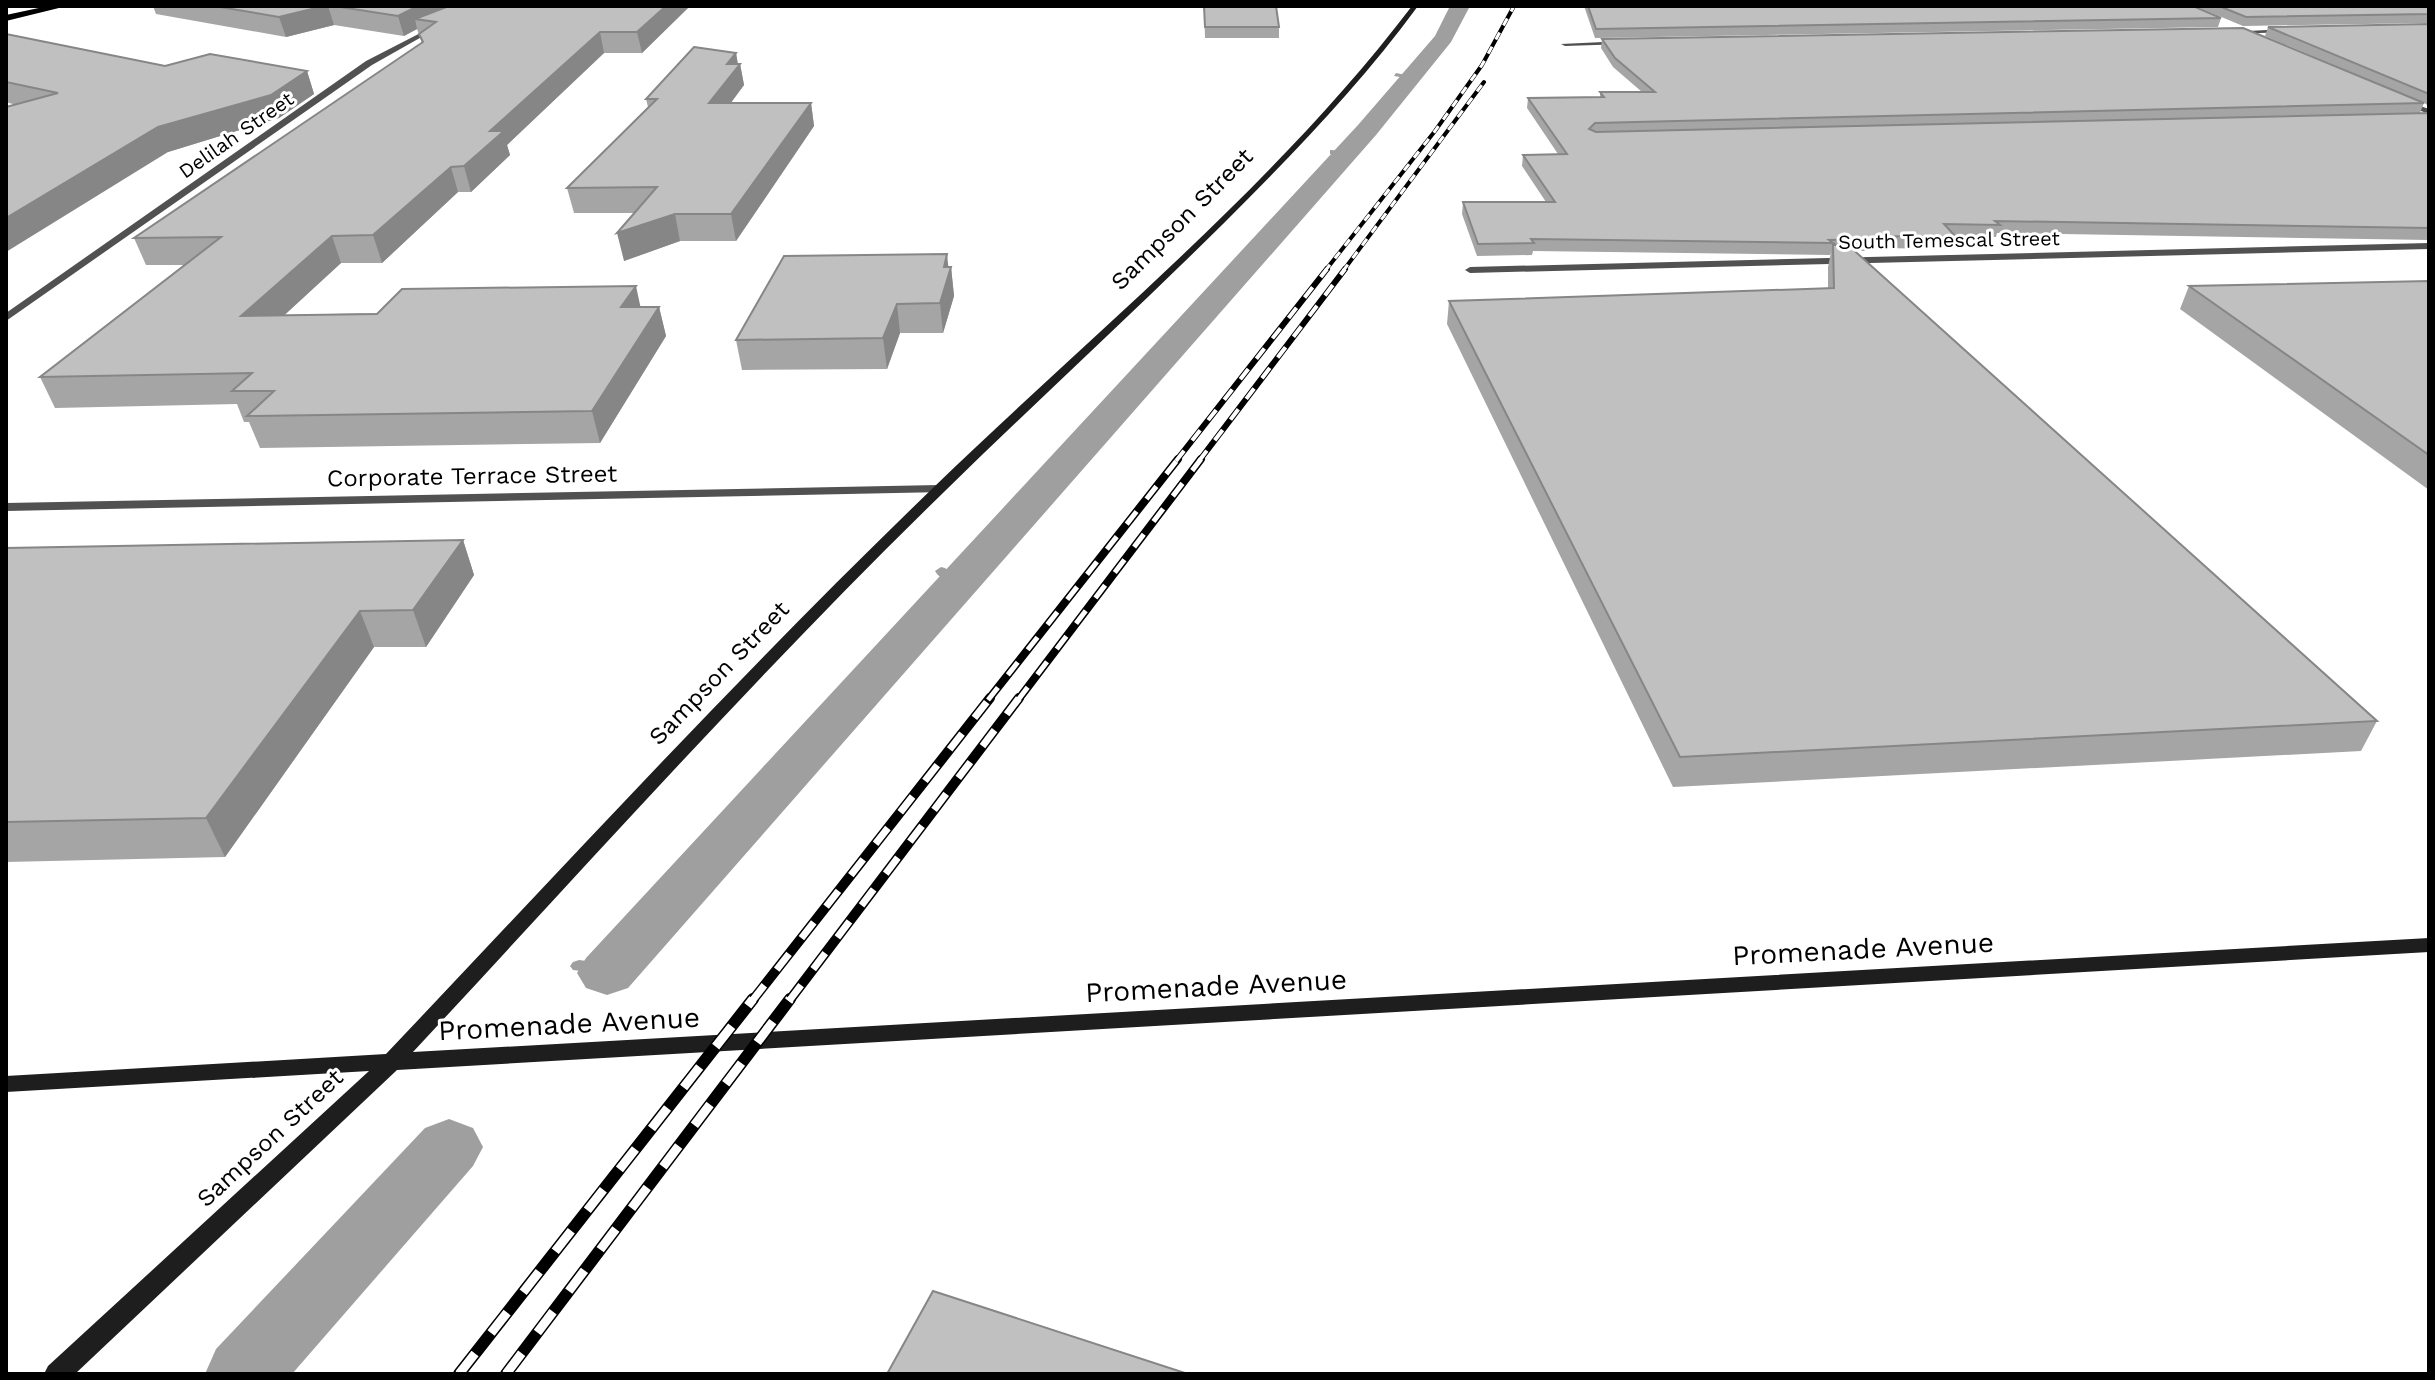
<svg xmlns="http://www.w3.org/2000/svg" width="2435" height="1380" viewBox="0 0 2435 1380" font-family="'Work Sans',sans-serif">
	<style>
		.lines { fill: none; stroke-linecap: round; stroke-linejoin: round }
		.stream { fill: #9f9f9f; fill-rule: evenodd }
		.canal { fill: #9f9f9f; fill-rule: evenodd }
		.street { fill: #515151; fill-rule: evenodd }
		.secondary { fill: #1e1e1e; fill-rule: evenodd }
		.highway { fill: #000; fill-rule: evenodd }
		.rail-far4-casing { stroke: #000; stroke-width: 4 }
		.rail-far3-casing { stroke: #000; stroke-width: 6 }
		.rail-far2-casing { stroke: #000; stroke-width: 8 }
		.rail-far1-casing { stroke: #000; stroke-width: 10 }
		.rail-casing { stroke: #000; stroke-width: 12 }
		.rail-far4 { stroke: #fff; stroke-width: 3; stroke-dasharray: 8; stroke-linecap: butt }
		.rail-far3 { stroke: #fff; stroke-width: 4; stroke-dasharray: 13; stroke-linecap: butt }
		.rail-far2 { stroke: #fff; stroke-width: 5; stroke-dasharray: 16; stroke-linecap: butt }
		.rail-far1 { stroke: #fff; stroke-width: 7; stroke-dasharray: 20; stroke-linecap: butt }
		.rail { stroke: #fff; stroke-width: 9; stroke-dasharray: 26; stroke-linecap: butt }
		.wall { fill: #a5a5a5 }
		.shaded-wall { fill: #868686 }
		.building { fill: #c0c0c0; stroke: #868686; stroke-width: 2 }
		.labels { text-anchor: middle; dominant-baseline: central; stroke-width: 6; stroke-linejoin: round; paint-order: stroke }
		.far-street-label { font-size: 20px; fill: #000; stroke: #fff }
		.street-label { font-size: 24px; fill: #000; stroke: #fff }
		.near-street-label { font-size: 28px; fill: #000; stroke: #fff }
	</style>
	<rect width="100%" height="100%" fill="#fff"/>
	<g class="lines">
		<!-- stream -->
		<g class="stream">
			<path d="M1396 73 1415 77 1412 79 1394 76Z"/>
			<path d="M1330 150 1347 151 1351 153C1346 157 1336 155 1330 154Z"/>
			<path d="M941 567 945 568 963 583 964 586 963 589H953L937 574 935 571Z"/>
			<path d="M579 960 617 965 620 969 617 973 611 975 573 970 570 966 573 962Z"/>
		</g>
		<!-- canal -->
		<g class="canal">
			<path d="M1450 6H1470L1451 42 1376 135 628 988 607 995 586 988 577 973 586 958 1358 125 1435 36Z"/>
			<path d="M449 1119 473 1128 483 1147 473 1166 292 1374H205L216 1349 425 1128Z"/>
		</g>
		<!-- street -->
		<g class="street">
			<path d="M436 25 441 26 372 65 6 321V313L366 61Z"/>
			<path d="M2287 29 2289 32 2231 34 2228 32Z"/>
			<path d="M1624 41 1626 44 1565 46 1561 44Z"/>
			<path d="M2400 99 2429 109V114L2400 103Z"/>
			<path d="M2429 243V249L1470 273 1465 270 1470 267Z"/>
			<path d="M939 485 944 486V492L6 511V503Z"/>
		</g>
		<!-- secondary -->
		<path class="secondary" d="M1412 6H1418C1360 85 1293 154 1224 223 1132 314 1037 401 945 491 760 671 588 864 413 1052L2429 938V952L397 1070 75 1374H44L48 1366 369 1071 6 1092V1076L386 1054C567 863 745 669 934 487 1096 330 1275 186 1412 6Z"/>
		<!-- highway -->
		<path class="highway" d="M48 6H67L6 21V15Z"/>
		<!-- rail-far4 casing -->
		<g class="rail-far4-casing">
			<g id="rail-far4">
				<path d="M1325 271 1435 131 1482 65 1514 6"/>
				<path d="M1343 271 1484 82"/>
			</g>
		</g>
		<!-- rail-far3 casing -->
		<g class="rail-far3-casing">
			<g id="rail-far3">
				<path d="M1176 461 1327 269"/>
				<path d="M1199 461 1345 269"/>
			</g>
		</g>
		<!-- rail-far2 casing -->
		<g class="rail-far2-casing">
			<g id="rail-far2">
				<path d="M988 700 1178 459"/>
				<path d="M1018 700 1201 459"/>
			</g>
		</g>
		<!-- rail-far1 casing -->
		<g class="rail-far1-casing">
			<g id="rail-far1">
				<path d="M752 1001 990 698"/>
				<path d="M789 1001 1019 698"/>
			</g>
		</g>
		<!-- rail casing -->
		<g class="rail-casing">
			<g id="rail">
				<path d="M459 1374 753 999"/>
				<path d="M506 1374 790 999"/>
			</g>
		</g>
		<!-- rail-far4 -->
		<use href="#rail-far4" class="rail-far4"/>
		<!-- rail-far3 -->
		<use href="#rail-far3" class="rail-far3"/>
		<!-- rail-far2 -->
		<use href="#rail-far2" class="rail-far2"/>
		<!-- rail-far1 -->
		<use href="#rail-far1" class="rail-far1"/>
		<!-- rail -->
		<use href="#rail" class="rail"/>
	</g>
	<!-- wall -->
	<g class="wall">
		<path d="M153 6H690L642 53H604L507 145 510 155 471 192H458L382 263H341L284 315 659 307 666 336 600 443 260 448 249 422H244L237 404 55 408 40 377 186 265H146L134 238 422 43 417 29 404 36 334 25 286 37 156 14Z"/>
		<path d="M1204 6 1279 27V38H1205Z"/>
		<path d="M1584 6H2193L2221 18 2218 27 1595 38Z"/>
		<path d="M2195 6H2429V23L2243 26Z"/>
		<path d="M2429 24V106L2424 103 2420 113H2429V240L1997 233 1996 237 1955 236 1956 237 1953 249 1875 248 1874 251H1855L2377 721 2361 751 1673 787 1447 324 1449 301 1828 289V267L1831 252 1830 255 1533 251 1532 255 1477 256 1462 214 1463 202H1546L1522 166 1523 155 1558 154 1527 108 1528 98 1600 97V92H1642L1613 67 1601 48 1602 39 2384 86 2265 36 2268 27Z"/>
		<path d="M6 34 165 66 307 71 314 94 279 118 168 152 6 102Z"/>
		<path d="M736 53 738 64H740L744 85 731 103H811L814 126 736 241H680L624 261 635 213H574L567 188 648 107 646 99Z"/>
		<path d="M949 267H951L954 296 943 333H900L887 369 742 370 736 340Z"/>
		<path d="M2429 281V490L2180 309 2189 286Z"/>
		<path d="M463 540 474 575 426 647H374L225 857 6 862V548Z"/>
	</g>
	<!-- shaded-wall -->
	<g class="shaded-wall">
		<path d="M324 6H328L334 25 286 37 279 17Z"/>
		<path d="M418 6H484L415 19 417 29 404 36 398 16Z"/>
		<path d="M666 6H690L642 53 637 32Z"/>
		<path d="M600 32 604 53 507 145 510 155 471 192 464 166 490 131Z"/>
		<path d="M736 53 738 66 740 64 744 85 713 126 709 103 727 64Z"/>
		<path d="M307 71 314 94 279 118 168 152 6 252V218L158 127Z"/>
		<path d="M811 103 814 126 736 241 731 214Z"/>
		<path d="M451 167 458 192 382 263 373 235Z"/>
		<path d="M675 214 680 241 624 261 617 233Z"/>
		<path d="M332 236 341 263 252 345 241 316Z"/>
		<path d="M947 254 949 273 951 267 954 296 943 333 940 303 944 267Z"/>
		<path d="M636 286 642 314 621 307Z"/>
		<path d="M897 304 900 333 887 369 883 338Z"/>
		<path d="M659 307 666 336 600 443 592 411Z"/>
		<path d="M463 540 474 575 426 647 413 610Z"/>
		<path d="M360 611 374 647 225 857 206 818Z"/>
	</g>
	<!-- building -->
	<g class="building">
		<path d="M214 6H324L279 17Z"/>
		<path d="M334 6H418L398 16Z"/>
		<path d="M449 6H666L637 32H600L490 131H504L464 166 451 167 373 235 332 236 241 316 377 314 402 289 636 286 621 307H659L592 411 247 416 274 391H232L252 373 40 377 221 237 134 238 423 42 419 34 436 22 415 19Z"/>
		<path d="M1204 6H1276L1279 27H1205Z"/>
		<path d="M1588 6H2193L2221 18 1596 29Z"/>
		<path d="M2219 6H2429V14L2246 17Z"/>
		<path d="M2429 24V94L2268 27Z"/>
		<path d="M2243 28 2424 103 1595 123 1589 129 1596 132 2429 113V228L1995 221 2000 225 1944 224 1956 237 1873 236 1877 239 1829 240 1833 243 1531 239 1534 243 1478 244 1463 202H1555L1523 155 1567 154 1528 98 1604 97 1600 92H1655L1615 58 1602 39Z"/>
		<path d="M6 34 165 66 210 54 307 71 271 95 158 127 6 218V107L58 93 6 82Z"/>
		<path d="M694 47 736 53 727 64H740L709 103H811L731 214H675L617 233 657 187 567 188 657 99H646Z"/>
		<path d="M1833 245H1848L2377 721 1680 757 1449 301 1834 288Z"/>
		<path d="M947 254 944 267H951L940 303 897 304 883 338 736 340 784 256Z"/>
		<path d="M2429 281V455L2189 286Z"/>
		<path d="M463 540 413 610 360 611 206 818 6 822V548Z"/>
		<path d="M933 1291 1188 1374H887Z"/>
	</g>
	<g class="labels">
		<!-- far-street labels -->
		<g class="far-street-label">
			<text transform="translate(236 135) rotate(-35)">Delilah Street</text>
			<text transform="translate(1949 240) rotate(-1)">South Temescal Street</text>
		</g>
		<!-- street labels -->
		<g class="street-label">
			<text transform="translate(1182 219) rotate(-45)">Sampson Street</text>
			<text transform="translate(472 476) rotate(-1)">Corporate Terrace Street</text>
			<text transform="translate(719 673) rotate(-46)">Sampson Street</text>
			<text transform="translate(270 1138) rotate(-43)">Sampson Street</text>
		</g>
		<!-- near-street labels -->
		<g class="near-street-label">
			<text transform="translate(1863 949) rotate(-3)">Promenade Avenue</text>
			<text transform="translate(1216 986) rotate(-3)">Promenade Avenue</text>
			<text transform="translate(569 1024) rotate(-3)">Promenade Avenue</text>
		</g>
	</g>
	<!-- border -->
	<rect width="2435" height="1380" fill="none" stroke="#000000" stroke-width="16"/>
</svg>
